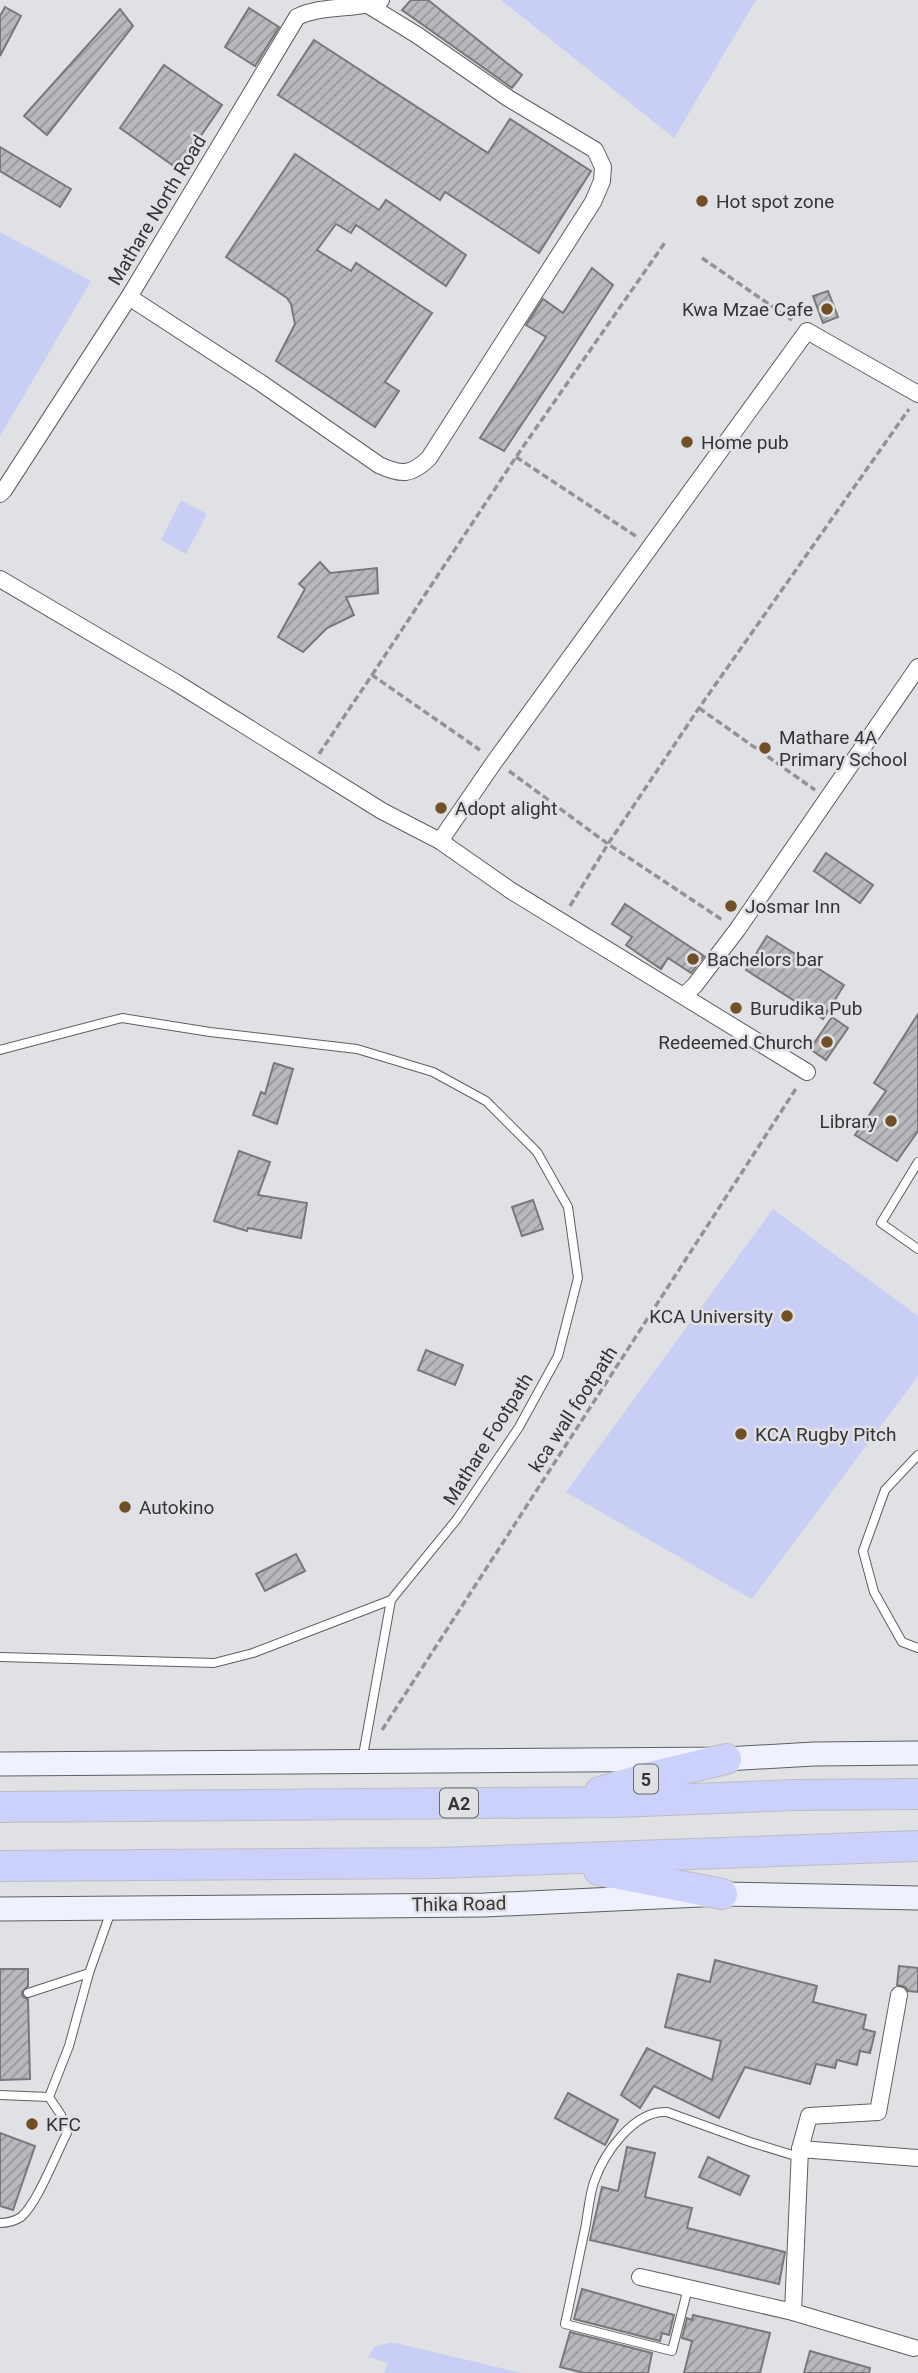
<svg xmlns="http://www.w3.org/2000/svg" width="918" height="2373" viewBox="0 0 918 2373" font-family="Roboto,sans-serif">
	<style>
		.park { fill: #c9cef4 }
		.building { fill: url(#building-hatch); stroke: #79797c; stroke-width: 2 }
		.lines { fill: none; stroke-linecap: round; stroke-linejoin: round }
		.lane-casing { stroke: #5f5f62; stroke-width: 10 }
		.street-casing { stroke: #5f5f62; stroke-width: 18 }
		.secondary-casing { stroke: #5f5f62; stroke-width: 25 }
		.highway-casing { stroke: #bebebf; stroke-width: 32 }
		.path { stroke: #939395; stroke-width: 3.5; stroke-dasharray: 7 3.5; stroke-linecap: butt }
		.lane { stroke: #fff; stroke-width: 8 }
		.street { stroke: #fff; stroke-width: 16 }
		.secondary { stroke: #eff1fe; stroke-width: 23 }
		.highway { stroke: #cbd1fb; stroke-width: 30 }
		.poi-dot { fill: #715027; stroke: #e0e1e4; stroke-width: 2.5 }
		.labels { text-anchor: middle; dominant-baseline: central; stroke-width: 5; stroke-linejoin: round; paint-order: stroke }
		.shield { fill: #e0e1e4; stroke: #68696a; stroke-width: 2 }
		.shield-label { font-size: 18px; font-weight: bold; fill: #353536 }
		.poi-label { font-size: 19px; fill: #353536; stroke: #e0e1e4; text-anchor: start }
		.street-label { font-size: 19px; fill: #353536; stroke: #e0e1e4 }
	</style>
	<defs>
		<pattern id="building-hatch" width="6" height="6" patternUnits="userSpaceOnUse" patternTransform="scale(1.75)"><rect width="6" height="6" fill="#b8b9bc"/><path d="M-1 1l2-2M0 6l6-6M5 7l2-2" fill="none" stroke="#96979a"/></pattern>
	</defs>
	<rect width="100%" height="100%" fill="#e0e1e4"/>
	<!-- park -->
	<g class="park">
		<path d="M501 0H756L674 138Z"/>
		<path d="M0 232 91 281 0 436Z"/>
		<path d="M181 500 207 514 186 554 161 540Z"/>
		<path d="M773 1209 918 1316V1376L752 1599 566 1492Z"/>
		<path d="M389 2343H396L522 2373H384L388 2363 368 2357 374 2347Z"/>
	</g>
	<!-- building -->
	<g class="building">
		<path d="M411 0H428L522 75 512 88 402 10Z"/>
		<path d="M5 7 21 16 0 56V16Z"/>
		<path d="M249 8 279 27 255 66 225 47Z"/>
		<path d="M120 9 133 26 47 135 24 116Z"/>
		<path d="M314 40 488 153 510 119 591 171 539 253 445 192 440 200 278 95Z"/>
		<path d="M164 65 222 105 178 169 120 128Z"/>
		<path d="M0 147 71 189 60 207 0 171Z"/>
		<path d="M295 154 379 210 386 200 466 255 446 286 356 225 351 233 336 224 317 250 351 271 356 263 432 313 385 382 399 391 375 427 276 361 295 324 291 304 287 298 226 257Z"/>
		<path d="M592 268 613 285 560 367 504 451 480 438 546 337 526 325 543 299 563 313Z"/>
		<path d="M828 291 838 317 823 323 813 296Z"/>
		<path d="M320 562 330 573 377 568 378 593 346 597 354 615 327 628 303 652 278 637 305 589 299 584Z"/>
		<path d="M826 853 873 885 860 903 814 871Z"/>
		<path d="M625 904 704 956 691 973 668 958 661 969 626 945 632 937 612 924Z"/>
		<path d="M767 936 844 985 823 1019 746 970Z"/>
		<path d="M918 1014V1131L897 1161 855 1135 886 1091 874 1083Z"/>
		<path d="M832 1017 848 1028 826 1060 810 1049Z"/>
		<path d="M274 1063 293 1069 277 1124 253 1115 261 1092 265 1094Z"/>
		<path d="M239 1151 270 1162 258 1195 307 1203 301 1238 248 1228 247 1231 214 1221Z"/>
		<path d="M533 1200 543 1229 522 1236 512 1207Z"/>
		<path d="M426 1350 463 1365 455 1385 418 1370Z"/>
		<path d="M296 1554 305 1571 265 1591 256 1574Z"/>
		<path d="M715 1960 817 1986 813 2002 866 2015 863 2029 875 2032 870 2053 860 2051 857 2065 837 2060 835 2068 816 2064 810 2084 745 2067 719 2118 654 2086 640 2108 621 2095 647 2048 712 2080 721 2041 665 2027 678 1974 710 1982Z"/>
		<path d="M899 1966 918 1968V1992L908 1991 905 1987 897 1985Z"/>
		<path d="M0 1969H28V1986L22 1992 23 1997 28 1999 30 2079 0 2080Z"/>
		<path d="M568 2093 618 2120 605 2145 555 2118Z"/>
		<path d="M0 2133 35 2146 13 2210 0 2206Z"/>
		<path d="M627 2147 655 2153 645 2197 692 2208 687 2228 785 2252 779 2284 590 2240 602 2187 618 2191Z"/>
		<path d="M708 2157 749 2176 740 2195 699 2177Z"/>
		<path d="M582 2289 674 2315 669 2335 662 2333 660 2341 574 2319Z"/>
		<path d="M693 2315 770 2333 760 2373H684L692 2341 682 2338 687 2318 692 2320Z"/>
		<path d="M570 2332 652 2353 648 2373H584L560 2367Z"/>
		<path d="M810 2351 870 2368 869 2373H804Z"/>
	</g>
	<g class="lines">
		<!-- lane casing -->
		<g class="lane-casing">
			<g id="lane">
				<path d="M0 1050 122 1018 210 1032 357 1049 433 1072 486 1101 537 1152 568 1207 578 1278 558 1356 519 1427 457 1519 391 1600 362 1761"/>
				<path d="M918 1162 881 1223 918 1249"/>
				<path d="M918 1455 885 1490 863 1551 874 1592 902 1642 918 1648"/>
				<path d="M0 1657 214 1663 253 1653 391 1600"/>
				<path d="M28 1993 89 1973 111 1911"/>
				<path d="M0 2095 49 2097"/>
				<path d="M0 2223C8 2223 15 2221 21 2217 37 2204 56 2154 67 2133L61 2115 49 2097 69 2046 89 1973"/>
				<path d="M688 2288 672 2351 565 2324C572 2293 578 2261 585 2229 588 2214 589 2197 594 2182 604 2153 634 2110 667 2112L750 2142 799 2157"/>
			</g>
		</g>
		<!-- street casing -->
		<g class="street-casing">
			<g id="street">
				<path d="M129 297 261 383 379 465C401 475 411 476 429 458L593 202 602 181 603 167 595 150 508 98 417 35 368 5"/>
				<path d="M0 494 4 490 129 297 297 17C324 4 354 11 381 0"/>
				<path d="M0 579 175 682 382 811 440 841 510 890 807 1072"/>
				<path d="M440 841 495 761 807 331 918 394"/>
				<path d="M684 996 695 985 737 930 918 667"/>
				<path d="M800 2149 809 2116 878 2112 899 1995"/>
				<path d="M640 2277 793 2312 800 2149 918 2158"/>
				<path d="M793 2312 914 2348"/>
			</g>
		</g>
		<!-- secondary casing -->
		<g class="secondary-casing">
			<g id="secondary">
				<path d="M0 1764 726 1759 814 1754 918 1753"/>
				<path d="M0 1909 485 1905 722 1894 918 1898"/>
			</g>
		</g>
		<!-- highway casing -->
		<g class="highway-casing">
			<g id="highway">
				<path d="M600 1792 646 1778 726 1759"/>
				<path d="M0 1807 617 1802 795 1795 918 1794"/>
				<path d="M0 1866 438 1863 918 1846"/>
				<path d="M599 1870 722 1894"/>
			</g>
		</g>
		<!-- path -->
		<g class="path">
			<path d="M702 258 792 320"/>
			<path d="M516 457 637 537"/>
			<path d="M372 675 516 457 666 241"/>
			<path d="M699 708 815 790"/>
			<path d="M319 754 372 675 480 750"/>
			<path d="M509 771 608 844 724 921"/>
			<path d="M570 906 608 844 699 708 909 409"/>
			<path d="M382 1730 797 1087"/>
		</g>
		<!-- lane -->
		<use href="#lane" class="lane"/>
		<!-- street -->
		<use href="#street" class="street"/>
		<!-- secondary -->
		<use href="#secondary" class="secondary"/>
		<!-- highway -->
		<use href="#highway" class="highway"/>
	</g>
	<!-- markers -->
	<g class="poi-dot">
		<circle cx="702" cy="201" r="7"/>
		<circle cx="827" cy="309" r="7"/>
		<circle cx="687" cy="442" r="7"/>
		<circle cx="765" cy="748" r="7"/>
		<circle cx="441" cy="808" r="7"/>
		<circle cx="731" cy="906" r="7"/>
		<circle cx="693" cy="959" r="7"/>
		<circle cx="736" cy="1008" r="7"/>
		<circle cx="827" cy="1042" r="7"/>
		<circle cx="891" cy="1121" r="7"/>
		<circle cx="787" cy="1316" r="7"/>
		<circle cx="741" cy="1434" r="7"/>
		<circle cx="125" cy="1507" r="7"/>
		<circle cx="32" cy="2124" r="7"/>
	</g>
	<g class="labels">
		<!-- shield labels -->
		<g class="shield">
			<rect x="634" y="1764.5" width="24" height="29" rx="5"/>
			<rect x="440" y="1788.5" width="38" height="29" rx="5"/>
		</g>
		<g class="shield-label">
			<text x="646" y="1779">5</text>
			<text x="459" y="1803">A2</text>
		</g>
		<!-- poi labels -->
		<g class="poi-label">
			<text x="716" y="201">Hot spot zone</text>
			<text x="813" y="309" text-anchor="end">Kwa Mzae Cafe</text>
			<text x="701" y="442">Home pub</text>
			<text x="779" y="737">Mathare 4A<tspan x="779" dy="22">Primary School</tspan></text>
			<text x="455" y="808">Adopt alight</text>
			<text x="745" y="906">Josmar Inn</text>
			<text x="707" y="959">Bachelors bar</text>
			<text x="750" y="1008">Burudika Pub</text>
			<text x="813" y="1042" text-anchor="end">Redeemed Church</text>
			<text x="877" y="1121" text-anchor="end">Library</text>
			<text x="773" y="1316" text-anchor="end">KCA University</text>
			<text x="755" y="1434">KCA Rugby Pitch</text>
			<text x="139" y="1507">Autokino</text>
			<text x="46" y="2124">KFC</text>
		</g>
		<!-- street labels -->
		<g class="street-label">
			<text transform="translate(157 210) rotate(-59)">Mathare North Road</text>
			<text transform="translate(573 1409) rotate(-57)">kca wall footpath</text>
			<text transform="translate(488 1439) rotate(-58)">Mathare Footpath</text>
			<text transform="translate(459 1904) rotate(-1)">Thika Road</text>
		</g>
	</g>
</svg>
